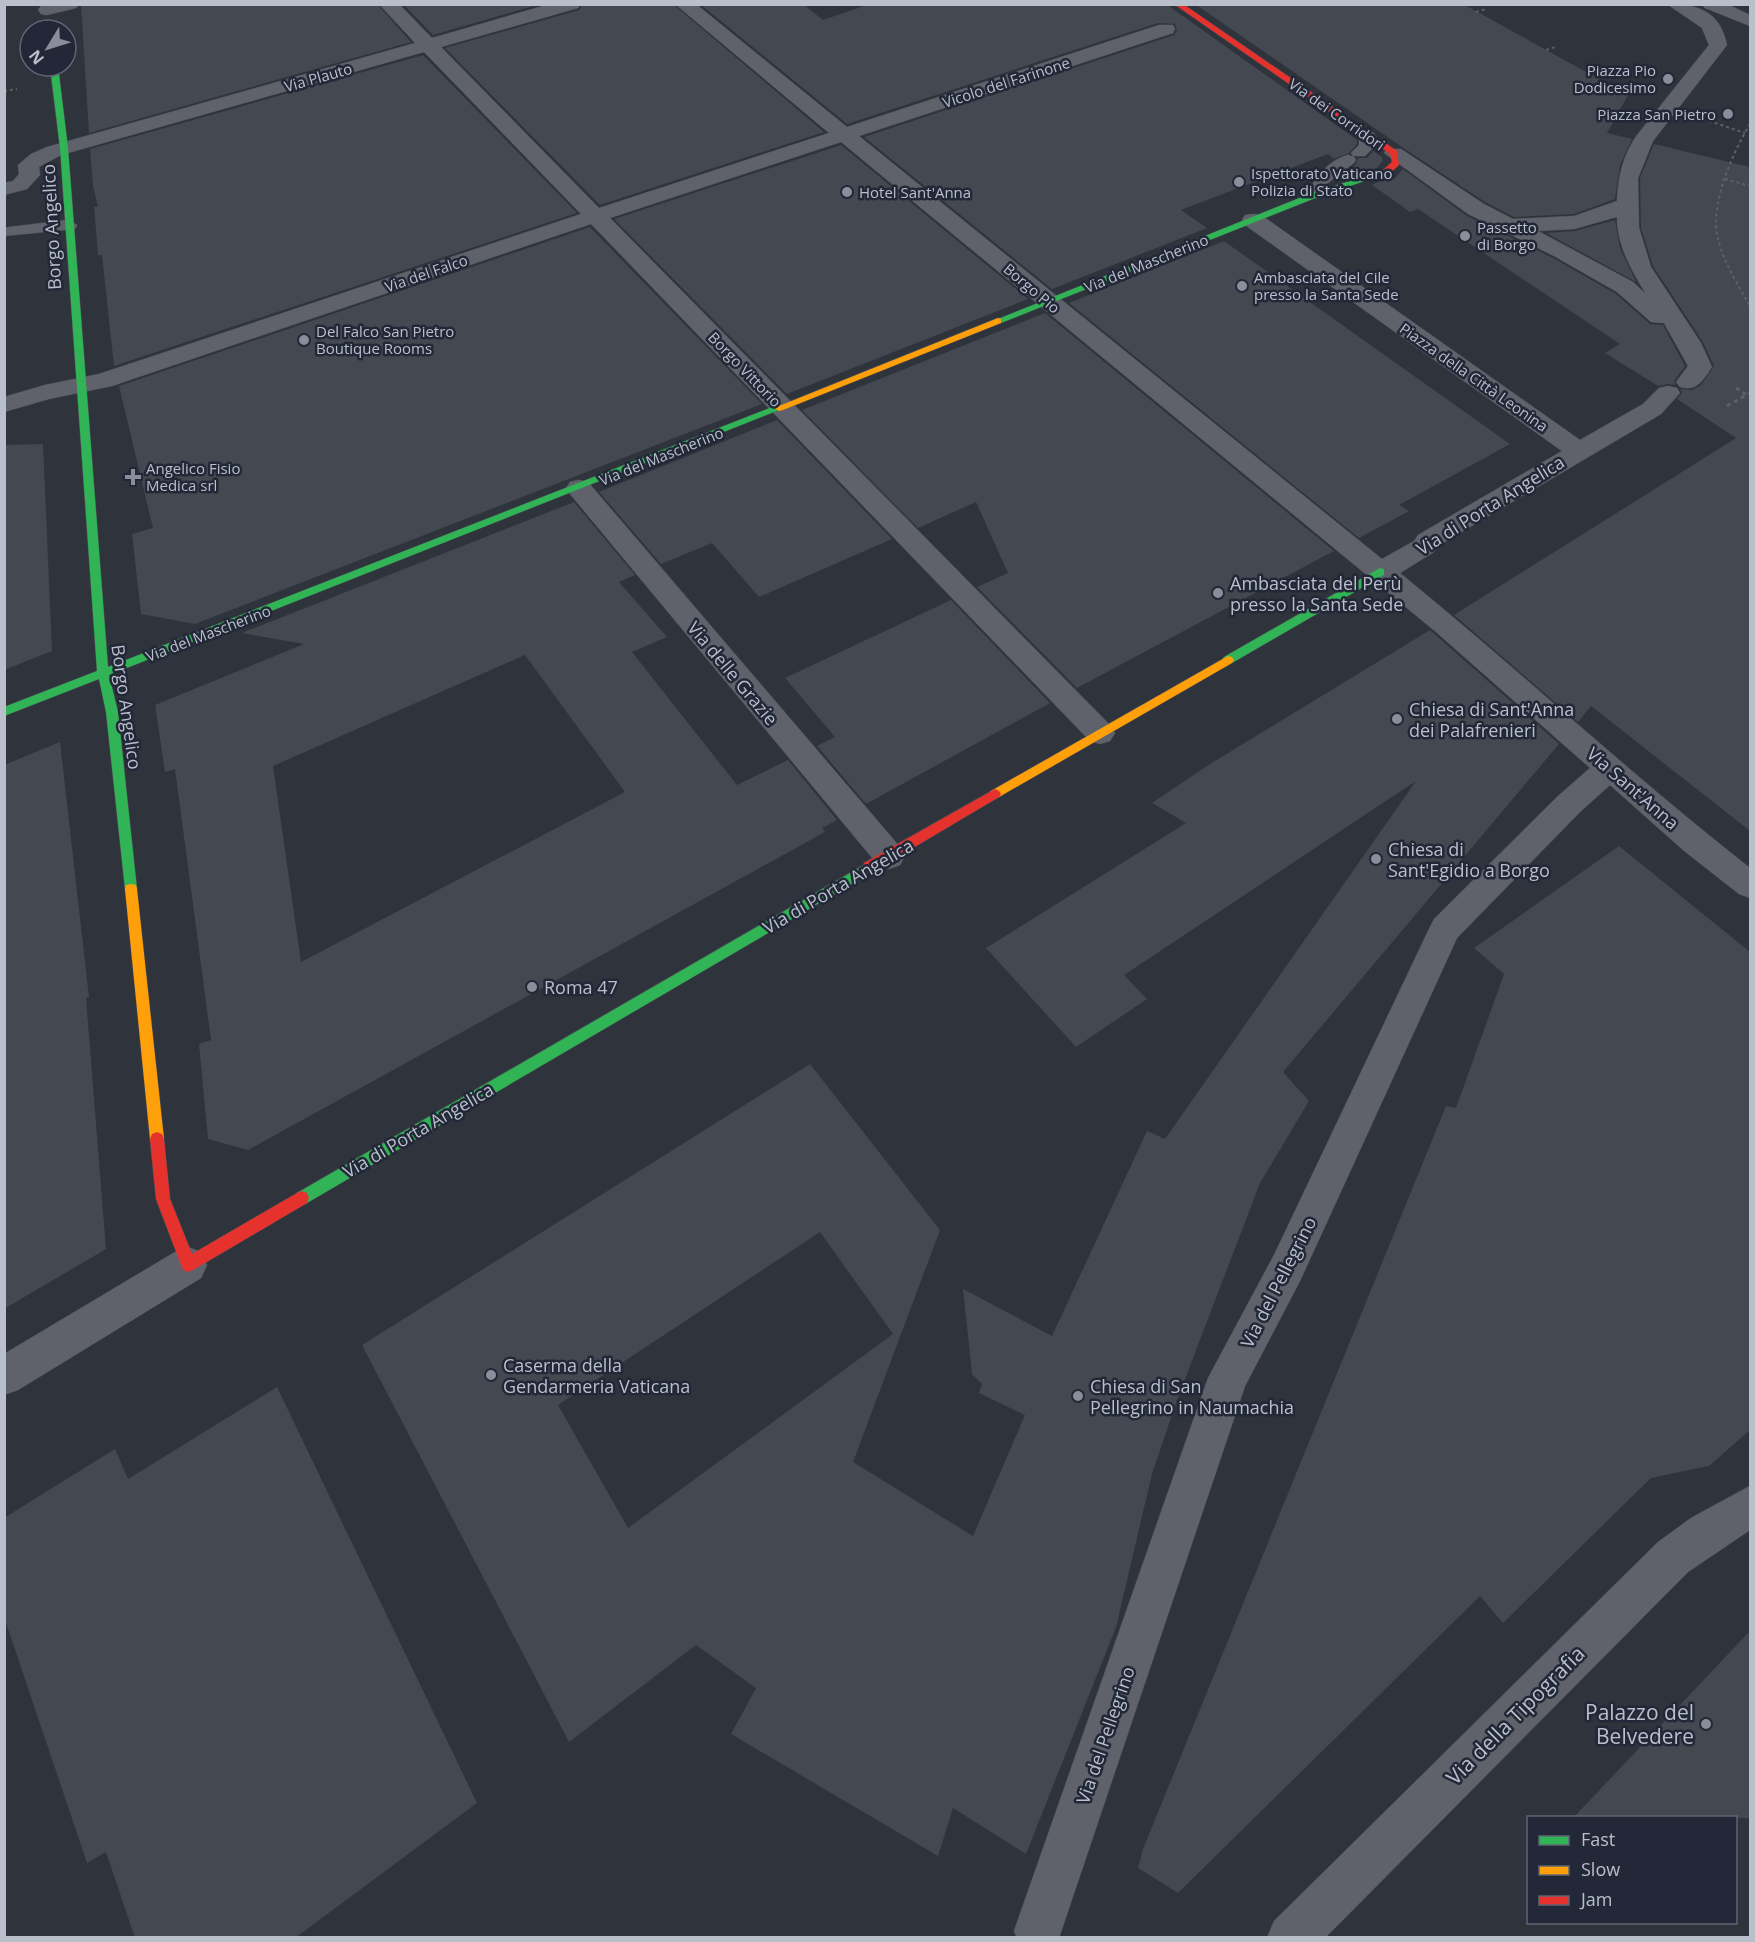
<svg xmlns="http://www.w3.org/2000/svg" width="1755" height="1942" viewBox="0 0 1755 1942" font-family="'Open Sans',sans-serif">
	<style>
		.building { fill: #444850; fill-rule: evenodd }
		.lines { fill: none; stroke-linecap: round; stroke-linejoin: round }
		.lane-casing { stroke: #4b4e55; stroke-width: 1 }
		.street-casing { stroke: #4b4e55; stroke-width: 1 }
		.fast-casing { stroke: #4b4e55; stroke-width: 1 }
		.slow-casing { stroke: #4b4e55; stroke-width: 1 }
		.jam-casing { stroke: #4b4e55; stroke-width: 1 }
		.path-far1 { stroke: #5d6167; stroke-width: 2; stroke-dasharray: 3 3; stroke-linecap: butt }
		.path { stroke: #5d6167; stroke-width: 3; stroke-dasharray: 4 4; stroke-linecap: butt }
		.lane { fill: #5f626a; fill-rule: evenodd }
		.street { fill: #5f626a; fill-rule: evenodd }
		.fast { fill: #30b455; fill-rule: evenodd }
		.slow { fill: #ff9f0a; fill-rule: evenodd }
		.jam { fill: #e5322d; fill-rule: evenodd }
		.poi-dot { fill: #898e9a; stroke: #222837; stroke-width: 2 }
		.labels { text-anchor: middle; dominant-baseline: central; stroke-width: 5; stroke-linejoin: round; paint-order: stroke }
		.far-poi-label { font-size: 15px; fill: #babfcc; stroke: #222837; text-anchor: start }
		.far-street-label { font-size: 15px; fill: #babfcc; stroke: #222837 }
		.street-label { font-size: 18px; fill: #babfcc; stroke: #222837 }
		.poi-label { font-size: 18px; fill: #babfcc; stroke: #222837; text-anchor: start }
		.near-poi-label { font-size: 21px; fill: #babfcc; stroke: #222837; text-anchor: end }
		.near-street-label { font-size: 21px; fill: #babfcc; stroke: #222837 }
	</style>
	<rect width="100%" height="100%" fill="#2f333c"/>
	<!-- building -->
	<g class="building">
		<path d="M81 4H377L411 42 89 133Z"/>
		<path d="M403 4H540L433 35Z"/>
		<path d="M583 4H673L824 132 600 205 445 48 579 10Z"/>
		<path d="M700 4H803L823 20 870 4H1166L1357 140V144L1349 153 1334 159 1328 154 1181 210 1207 228 1052 289 864 137 1174 35 1177 30 1175 24 1158 23 847 124Z"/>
		<path d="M1195 4H1463L1628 95 1607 133 1632 139 1620 165 1615 199 1574 214 1514 217 1485 202 1402 147Z"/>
		<path d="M423 55 577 213 114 366 102 255H98L94 207H98L93 186 90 149Z"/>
		<path d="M1654 144 1750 167V831L1591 706 1578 722 1454 615 1736 438 1677 399 1682 393 1680 389 1692 390 1701 385 1714 366 1703 342 1653 266 1641 228 1640 178Z"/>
		<path d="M841 145 1028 299 787 394 614 219Z"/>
		<path d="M1373 151 1382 157 1383 161 1375 170 1356 174 1350 169 1356 164 1358 158H1367Z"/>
		<path d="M1403 169 1467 216 1553 258 1616 294 1650 324 1663 325 1685 366 1674 381 1676 385 1668 384 1658 386 1605 353 1620 344 1418 209 1410 212 1372 185 1382 180 1394 179Z"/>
		<path d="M1615 220 1620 248 1636 282 1546 233 1575 231Z"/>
		<path d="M590 227 762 404 195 624 141 614 132 534 153 528 119 386Z"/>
		<path d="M1224 241 1510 444 1399 505 1409 511 1359 538 1069 303Z"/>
		<path d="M1045 313 1334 551 1077 688 977 587 1008 573 976 502 918 528 802 410Z"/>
		<path d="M777 420 892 539 759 597 712 543 661 564 599 492Z"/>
		<path d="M43 444 52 651 4 670V445Z"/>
		<path d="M574 502 635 575 619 582 667 637 632 652 737 785 788 760 837 820 822 828 825 832 248 1150 208 1139 199 1044 211 1040 175 769 165 772 155 705 304 644 242 633ZM525 655 625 792 301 962 273 766Z"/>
		<path d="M951 600 1050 703 866 804 817 746 835 737 785 678Z"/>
		<path d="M1430 630 1559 744 1283 1072 1309 1101 1260 1183 1177 1400 1152 1474 1116 1627 1026 1854 953 1808 938 1856 731 1734 756 1688 696 1645 569 1742 362 1345 810 1064 940 1230 853 1462 973 1536 1025 1415 979 1393 982 1384 972 1374 963 1289 1052 1336 1147 1131 1165 1139 1416 781 1124 975 1147 999 1076 1047 986 948 1186 823 1152 803 1210 764ZM820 1232 893 1334 628 1528 558 1405Z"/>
		<path d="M60 742 89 997 86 998 106 1249 4 1309V765Z"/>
		<path d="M1619 846 1750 952V1430L1709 1466 1651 1478 1503 1623 1480 1596 1178 1893 1138 1868 1143 1849 1446 1106 1456 1108 1504 974 1474 948Z"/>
		<path d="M277 1387 477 1803 295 1938H135L106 1852 87 1863 4 1617V1518L115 1449 128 1479Z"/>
		<path d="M1750 1631V1818H1573Z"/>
	</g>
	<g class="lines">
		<!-- lane casing -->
		<g class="lane-casing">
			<g id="lane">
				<path d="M1367 129 1375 134V146L1365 156H1353L1351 153 1359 145V134Z"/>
				<path d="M1348 155 1354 157 1356 160 1354 163 1328 183 1321 198H1309L1307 195C1314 178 1329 160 1348 155Z"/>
				<path d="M69 220 77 225 75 229 4 236V228L9 227Z"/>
			</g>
		</g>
		<!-- street casing -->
		<g class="street-casing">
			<g id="street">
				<path d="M47 4H79L76 8 47 15 41 14 38 10 41 6Z"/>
				<path d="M379 4H399L432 38 550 4H581L578 8 441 47 599 208 829 133 675 4H696L847 127 1159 25H1173L1175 29 1173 33 859 136 1382 559 1414 541 1418 535 1562 451 1245 225 1242 220 1245 215 1253 214 1261 215 1580 440 1643 404 1659 388 1668 386 1677 388 1680 393 1661 414 1438 546 1434 552 1400 573C1518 669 1630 774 1750 868V898L1739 894 1683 850 1610 785 1580 812 1457 938 1300 1281 1245 1386 1059 1938H1017L1014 1931 1208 1378 1274 1255 1429 929 1434 919 1558 796 1590 768 1436 632 841 142 610 218 1110 725 1115 733 1110 741 1100 744 1090 741 591 224 112 386 49 399 4 412V397L45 385 99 374 581 214 424 52 61 155 39 167 40 175 27 189 4 195V183L13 181 19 174 18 165 31 154 47 147 415 43Z"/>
				<path d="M1667 4C1698 4 1720 11 1727 45L1653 141 1638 178 1639 228 1651 267 1701 343 1712 367C1703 380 1697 392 1680 387L1676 382 1688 366 1664 323 1651 322 1617 292 1554 256 1468 214 1384 153 1387 149H1401L1484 204 1513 219 1574 216 1617 201C1618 176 1623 155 1637 135L1709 45 1702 28ZM1617 217C1617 245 1631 270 1646 294L1633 282 1538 231 1574 229Z"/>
				<path d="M1702 4H1727L1750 15V26L1705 8Z"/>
				<path d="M579 480 588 482 900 847 905 856 900 865 889 869 878 865 570 494 566 488 570 482Z"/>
				<path d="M188 1247 201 1252 207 1265 201 1278 18 1390 4 1395V1354L175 1252Z"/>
				<path d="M1750 1486V1530L1688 1572 1325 1938H1267L1274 1921 1658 1542 1691 1518Z"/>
			</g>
		</g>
		<!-- fast casing -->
		<g class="fast-casing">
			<g id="fast">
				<path d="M50 66H58L68 148 108 667 775 406 779 405 784 408 109 675 118 712 137 889 136 893H126L125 889 106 712 99 679 4 716V707L97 671 60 148Z"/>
				<path d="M1369 175 1376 177 1318 197 1001 323 993 321 1312 193Z"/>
				<path d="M1380 568 1384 569V575L1232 663H1224L1222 660 1224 657Z"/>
				<path d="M869 862 875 867 874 871 307 1203 302 1205 297 1203 295 1198 297 1193Z"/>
			</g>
		</g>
		<!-- slow casing -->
		<g class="slow-casing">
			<g id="slow">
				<path d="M998 318 1001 319V323L783 410 779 411 774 408Z"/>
				<path d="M1228 656 1232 657 1234 660 1232 663 999 797H991L989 794 991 791Z"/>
				<path d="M131 884 136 885 137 889 164 1139 162 1144 157 1146 152 1144 150 1139 125 889 126 885Z"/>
			</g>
		</g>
		<!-- jam casing -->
		<g class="jam-casing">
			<g id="jam">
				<path d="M1174 4H1183L1397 151 1399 165 1388 175H1382V171L1392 162 1390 154Z"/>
				<path d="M995 789 999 791 1001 794 999 797 874 871H864L863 867 864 863Z"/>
				<path d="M157 1132 162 1134 164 1139 170 1199 192 1254 297 1193 302 1191 307 1193 309 1198 307 1203 193 1270 188 1272 183 1270 156 1199 150 1139 152 1134Z"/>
			</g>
		</g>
		<!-- path-far1 -->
		<g class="path-far1">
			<path d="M1476 12 1486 9"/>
			<path d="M1546 50 1555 47"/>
			<path d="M1595 77 1604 74"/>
			<path d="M4 91 17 89"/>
			<path d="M1709 121 1745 133"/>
			<path d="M1750 124C1733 152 1709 205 1718 239 1724 263 1738 285 1750 306"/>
			<path d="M1725 179 1750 186"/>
		</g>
		<!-- path -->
		<g class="path">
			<path d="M1736 388 1750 397"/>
			<path d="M1727 406 1750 393"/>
		</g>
		<!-- lane -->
		<use href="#lane" class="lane"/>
		<!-- street -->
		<use href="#street" class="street"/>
		<!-- fast -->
		<use href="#fast" class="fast"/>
		<!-- slow -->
		<use href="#slow" class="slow"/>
		<!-- jam -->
		<use href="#jam" class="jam"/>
	</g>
	<!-- markers -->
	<g class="poi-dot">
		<circle cx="1668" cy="79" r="6"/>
		<circle cx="1728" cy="114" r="6"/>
		<circle cx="1239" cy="182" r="6"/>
		<circle cx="847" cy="192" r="6"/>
		<circle cx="1465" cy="236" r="6"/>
		<circle cx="1242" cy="286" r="6"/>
		<circle cx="304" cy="340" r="6"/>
		<path d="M130 468h6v6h6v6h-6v6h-6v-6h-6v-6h6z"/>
		<circle cx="1218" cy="593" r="6"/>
		<circle cx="1397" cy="719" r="6"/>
		<circle cx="1376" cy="859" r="6"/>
		<circle cx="532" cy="987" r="6"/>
		<circle cx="491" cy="1375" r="6"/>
		<circle cx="1078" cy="1396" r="6"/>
		<circle cx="1706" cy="1724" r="6"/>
	</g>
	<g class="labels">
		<!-- far-poi labels -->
		<g class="far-poi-label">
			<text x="1656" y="70" text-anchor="end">Piazza Pio<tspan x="1656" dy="17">Dodicesimo</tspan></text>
			<text x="1716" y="114" text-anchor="end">Piazza San Pietro</text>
			<text x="1251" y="173">Ispettorato Vaticano<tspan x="1251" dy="17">Polizia di Stato</tspan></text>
			<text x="859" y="192">Hotel Sant'Anna</text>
			<text x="1477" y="227">Passetto<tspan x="1477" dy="17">di Borgo</tspan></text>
			<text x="1254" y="277">Ambasciata del Cile<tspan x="1254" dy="17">presso la Santa Sede</tspan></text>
			<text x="316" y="331">Del Falco San Pietro<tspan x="316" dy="17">Boutique Rooms</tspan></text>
			<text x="146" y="468">Angelico Fisio<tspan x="146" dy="17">Medica srl</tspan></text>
		</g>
		<!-- far-street labels -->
		<g class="far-street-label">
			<text transform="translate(318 77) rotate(-16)">Via Plauto</text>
			<text transform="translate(1006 82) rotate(-18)">Vicolo del Farinone</text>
			<text transform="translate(1337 114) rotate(35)">Via dei Corridori</text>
			<text transform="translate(1146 263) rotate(-22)">Via del Mascherino</text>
			<text transform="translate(426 273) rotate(-19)">Via del Falco</text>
			<text transform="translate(1032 288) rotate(40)">Borgo Pio</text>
			<text transform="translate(745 369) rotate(46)">Borgo Vittorio</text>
			<text transform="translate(1474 377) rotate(35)">Piazza della Città Leonina</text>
			<text transform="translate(661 456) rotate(-22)">Via del Mascherino</text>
			<text transform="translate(208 633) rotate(-21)">Via del Mascherino</text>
		</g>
		<!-- street labels -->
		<g class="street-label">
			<text transform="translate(51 227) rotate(-93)">Borgo Angelico</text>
			<text transform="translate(1490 505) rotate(-32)">Via di Porta Angelica</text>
			<text transform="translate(733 673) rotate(50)">Via delle Grazie</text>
			<text transform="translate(127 707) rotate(82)">Borgo Angelico</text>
			<text transform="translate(1633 788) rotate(41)">Via Sant'Anna</text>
			<text transform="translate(838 886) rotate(-30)">Via di Porta Angelica</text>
			<text transform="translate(418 1130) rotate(-30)">Via di Porta Angelica</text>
			<text transform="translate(1278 1282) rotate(-63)">Via del Pellegrino</text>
			<text transform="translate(1105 1735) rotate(-71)">Via del Pellegrino</text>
		</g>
		<!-- poi labels -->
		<g class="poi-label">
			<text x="1230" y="583">Ambasciata del Perù<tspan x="1230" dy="21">presso la Santa Sede</tspan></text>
			<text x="1409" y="709">Chiesa di Sant'Anna<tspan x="1409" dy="21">dei Palafrenieri</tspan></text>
			<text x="1388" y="849">Chiesa di<tspan x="1388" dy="21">Sant'Egidio a Borgo</tspan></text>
			<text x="544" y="987">Roma 47</text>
			<text x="503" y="1365">Caserma della<tspan x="503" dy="21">Gendarmeria Vaticana</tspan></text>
			<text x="1090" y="1386">Chiesa di San<tspan x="1090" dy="21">Pellegrino in Naumachia</tspan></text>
		</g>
		<!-- near-poi labels -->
		<g class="near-poi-label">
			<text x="1694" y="1712">Palazzo del<tspan x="1694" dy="24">Belvedere</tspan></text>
		</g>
		<!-- near-street labels -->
		<g class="near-street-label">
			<text transform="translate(1515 1715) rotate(-45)">Via della Tipografia</text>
		</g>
	</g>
	<!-- border -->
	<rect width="1755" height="1942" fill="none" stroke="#babfcc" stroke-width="12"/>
	<!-- legend -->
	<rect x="1527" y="1816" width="210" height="108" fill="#222837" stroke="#5f6473" stroke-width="1.5"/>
	<rect x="1539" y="1836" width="30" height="9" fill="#30b455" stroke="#5f6473" stroke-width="1.5"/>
	<text x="1581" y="1846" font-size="18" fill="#babfcc">Fast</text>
	<rect x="1539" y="1866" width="30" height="9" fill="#ff9f0a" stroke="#5f6473" stroke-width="1.5"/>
	<text x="1581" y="1876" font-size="18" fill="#babfcc">Slow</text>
	<rect x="1539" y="1896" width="30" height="9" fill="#e5322d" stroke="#5f6473" stroke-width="1.5"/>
	<text x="1581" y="1906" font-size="18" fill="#babfcc">Jam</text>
	<!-- north arrow -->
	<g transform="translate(48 48) rotate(232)"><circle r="28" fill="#222837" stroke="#5f6473" stroke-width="1.5"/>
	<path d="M0-4.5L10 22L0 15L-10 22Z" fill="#898e9a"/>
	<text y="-9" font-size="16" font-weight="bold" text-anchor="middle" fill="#babfcc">N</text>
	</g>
</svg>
